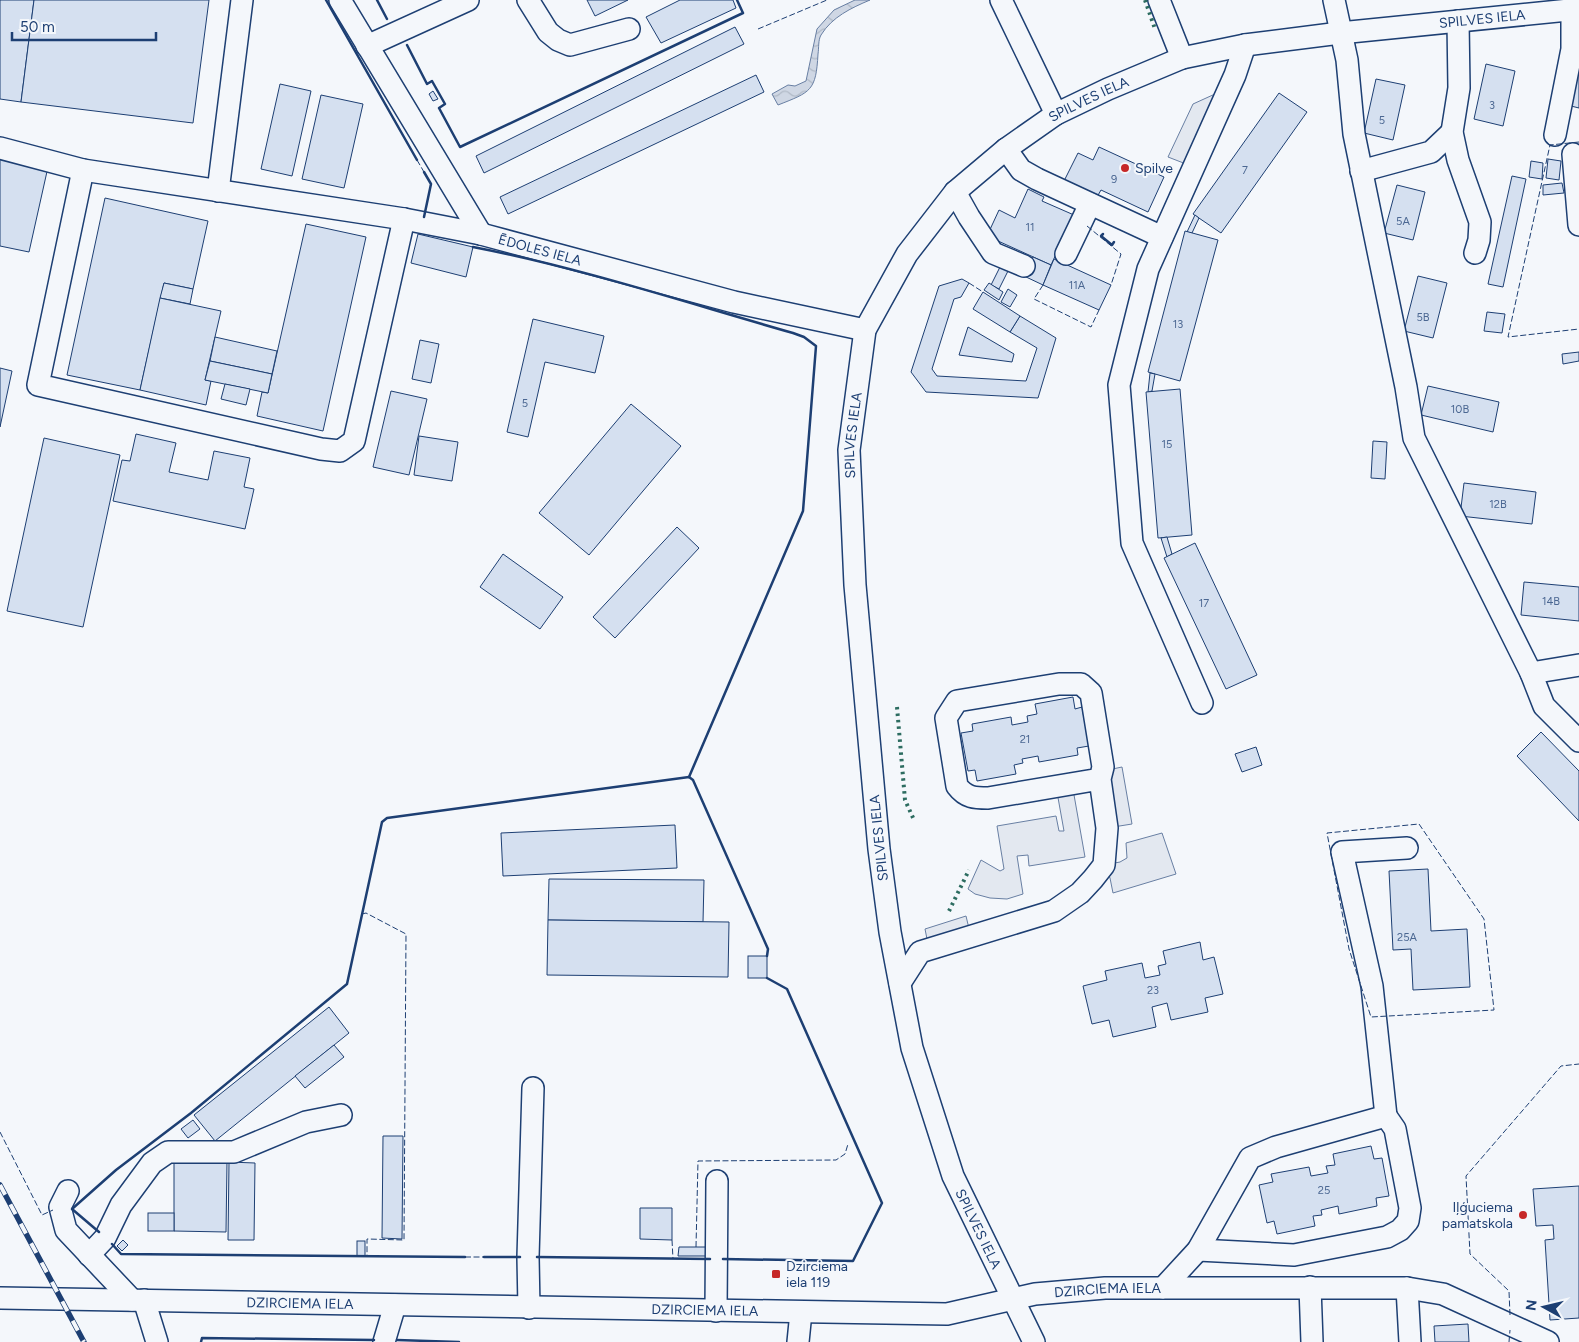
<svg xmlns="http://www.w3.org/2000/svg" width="1579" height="1342" viewBox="0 0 1579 1342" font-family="Figtree,sans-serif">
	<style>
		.parking { fill: #e3e8f0; stroke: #687fa3 }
		.water { fill: url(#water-waves); stroke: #687fa3 }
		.building { fill: #d5e0f0; stroke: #1d3f73 }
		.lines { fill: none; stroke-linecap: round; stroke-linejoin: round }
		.minor-casing { stroke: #1d3f73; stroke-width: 24 }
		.minor { stroke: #f4f7fb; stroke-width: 21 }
		.rail-casing { stroke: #1d3f73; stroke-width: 5.5 }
		.rail { stroke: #f4f7fb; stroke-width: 4; stroke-dasharray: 11; stroke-linecap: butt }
		.hedge { stroke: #2c6c60; stroke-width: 4; stroke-dasharray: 2.5 4; stroke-linecap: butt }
		.fence { stroke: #1d3f73; stroke-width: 1; stroke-dasharray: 6 2.5; stroke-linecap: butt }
		.wall { stroke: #1d3f73; stroke-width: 2.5 }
		.poi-dot { fill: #c62828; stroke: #f4f7fb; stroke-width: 2 }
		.labels { text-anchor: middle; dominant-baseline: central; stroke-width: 4; stroke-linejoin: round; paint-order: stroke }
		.number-label { font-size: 11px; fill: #4b6792 }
		.street-label { font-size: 14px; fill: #1d3f73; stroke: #f4f7fb }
		.poi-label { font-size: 14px; fill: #1d3f73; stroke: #f4f7fb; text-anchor: start }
	</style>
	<defs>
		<pattern id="water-waves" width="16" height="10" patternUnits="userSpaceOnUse" patternTransform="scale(1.25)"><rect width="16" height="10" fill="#cfd7e4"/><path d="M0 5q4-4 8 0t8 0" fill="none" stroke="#b1bac7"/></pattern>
	</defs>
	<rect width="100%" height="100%" fill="#f4f7fb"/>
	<!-- parking -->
	<g class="parking">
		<path d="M1215 94 1199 169 1168 157 1193 104Z"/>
		<path d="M1122 767 1132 824 1107 828 1098 772Z"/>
		<path d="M1071 778 1085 857 1029 866 1028 855 1017 856 1023 894 1007 899 990 898 975 894 968 889 981 860 1000 871 1004 869 997 826 1056 816 1059 831H1064L1055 781Z"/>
		<path d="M1162 833 1176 874 1113 893 1110 878 1104 865 1120 862 1127 858 1126 843Z"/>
		<path d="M966 916 971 937 929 949 925 929Z"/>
	</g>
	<!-- water -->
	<path class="water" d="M855 0H870C851 8 832 17 821 35 818 40 819 48 818 54 816 91 811 92 778 105L772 94 788 85 795 86 806 81 817 29 834 10Z"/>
	<!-- building -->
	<g class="building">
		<path d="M0 0H34L21 102 0 99Z"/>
		<path d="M34 0H209L193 123 21 102Z"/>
		<path d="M587 0H628L595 16Z"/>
		<path d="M680 0H733L736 8 661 43 646 17Z"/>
		<path d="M735 27 744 44 484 173 476 156Z"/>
		<path d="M1486 64 1515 71 1503 126 1474 119Z"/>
		<path d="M1579 69V108L1571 106Z"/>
		<path d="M756 75 764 92 508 214 500 197Z"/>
		<path d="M1376 79 1405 85 1393 140 1364 133Z"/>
		<path d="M280 84 311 91 292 176 261 169Z"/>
		<path d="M433 91 438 99 433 101 429 94Z"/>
		<path d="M1279 93 1307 112 1221 233 1193 214Z"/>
		<path d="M321 95 363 104 344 188 302 179Z"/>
		<path d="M1099 147 1164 177 1148 212 1101 190 1097 197 1064 181 1078 153 1093 160Z"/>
		<path d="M0 157 48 167 29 252 0 246Z"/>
		<path d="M1548 159 1561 161 1559 180 1546 178Z"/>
		<path d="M1531 161 1543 163 1542 179 1529 177Z"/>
		<path d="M1512 176 1526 179 1503 287 1488 284Z"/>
		<path d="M1562 183 1564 193 1543 195V185Z"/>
		<path d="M1397 185 1425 192 1413 240 1384 233Z"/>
		<path d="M1028 189 1044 197 1042 201 1074 215 1051 265 987 236 999 210 1015 218Z"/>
		<path d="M105 198 208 221 193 289 164 283 140 390 67 375Z"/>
		<path d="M1195 215 1199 218 1192 233 1187 232Z"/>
		<path d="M306 224 366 237 323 431 257 416 262 392 268 393Z"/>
		<path d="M1185 231 1218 240 1180 381 1148 372Z"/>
		<path d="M418 234 473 247 466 277 411 263Z"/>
		<path d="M1033 257 1051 265 1043 285 1024 276Z"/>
		<path d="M1054 259 1111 285 1099 310 1043 285Z"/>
		<path d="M1001 265 1009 269 999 289 991 285Z"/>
		<path d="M1418 276 1447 283 1433 338 1404 331Z"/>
		<path d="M962 279 969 283 961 297 954 299 932 369 937 376 1026 381 1037 348 1010 332 1020 316 1056 338 1038 398 926 392 911 372 939 286Z"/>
		<path d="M164 283 193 289 190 304 160 298Z"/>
		<path d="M989 283 1003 292 999 300 984 290Z"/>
		<path d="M1008 289 1017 295 1010 307 1001 302Z"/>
		<path d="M983 292 1020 316 1010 332 973 309Z"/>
		<path d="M160 298 221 311 205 380 211 381 206 405 140 390Z"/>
		<path d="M1487 312 1505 314 1502 333 1484 331Z"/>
		<path d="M533 319 604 336 595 373 545 362 528 437 507 432Z"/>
		<path d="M968 327 1014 354 1012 362 959 355Z"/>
		<path d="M215 337 277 351 272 374 210 361Z"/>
		<path d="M420 340 439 344 431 383 412 379Z"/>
		<path d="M1579 352V361L1563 364 1562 354Z"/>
		<path d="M210 361 272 374 268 393 205 380Z"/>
		<path d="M0 368 12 371 0 427Z"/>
		<path d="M1150 373 1155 374 1152 391 1148 392Z"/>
		<path d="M225 384 250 389 246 405 221 399Z"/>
		<path d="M1428 386 1499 402 1493 432 1421 415Z"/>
		<path d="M1180 389 1192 535 1158 538 1146 392Z"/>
		<path d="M391 391 427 399 409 475 373 467Z"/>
		<path d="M631 404 681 446 589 555 539 513Z"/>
		<path d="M136 434 176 443 169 472 208 480 214 451 250 458 244 487 254 489 245 529 113 501 122 460 130 461Z"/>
		<path d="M419 436 458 442 452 481 414 475Z"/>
		<path d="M44 438 120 455 83 627 7 611Z"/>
		<path d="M1373 441 1387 442 1385 479 1371 478Z"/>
		<path d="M1464 483 1536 492 1532 524 1460 516Z"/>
		<path d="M677 527 699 548 615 638 593 617Z"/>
		<path d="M1167 537 1172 554 1167 557 1161 538Z"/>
		<path d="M1195 543 1257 675 1226 689 1164 558Z"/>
		<path d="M503 554 563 597 540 629 480 587Z"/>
		<path d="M1524 582 1579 587V621L1521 615Z"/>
		<path d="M1073 697 1075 709 1082 707 1089 746 1077 748 1078 755 1039 762 1038 756 1022 759 1023 763 1014 765 1016 774 977 781 975 770 968 771 961 733 973 731 972 724 1011 717 1012 725 1028 722 1027 716 1037 714 1035 704Z"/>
		<path d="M1541 732 1579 771V821L1517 756Z"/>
		<path d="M1256 747 1262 765 1242 772 1235 754Z"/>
		<path d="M675 825 677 868 503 876 501 833Z"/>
		<path d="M1428 869 1431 931 1467 929 1470 987 1413 990 1411 949 1393 950 1389 871Z"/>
		<path d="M549 879 704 880 703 922 548 920Z"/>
		<path d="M548 920 729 922 728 977 547 975Z"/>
		<path d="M1200 942 1203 960 1214 957 1223 994 1205 998 1208 1012 1171 1020 1167 1003 1152 1007 1156 1027 1113 1037 1109 1020 1092 1024 1083 986 1107 980 1105 971 1142 963 1145 978 1160 975 1158 966 1166 964 1163 951Z"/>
		<rect x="748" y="956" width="19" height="22"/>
		<path d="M329 1007 349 1033 215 1141 194 1115Z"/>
		<path d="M334 1045 344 1057 305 1088 295 1076Z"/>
		<path d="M193 1120 200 1129 188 1138 181 1129Z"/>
		<path d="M383 1136H403L402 1239 382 1238Z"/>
		<path d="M1371 1146 1374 1159 1382 1158 1389 1196 1376 1198 1377 1206 1339 1214 1338 1206 1321 1210 1322 1215 1313 1216 1315 1226 1277 1234 1274 1221 1267 1223 1259 1185 1273 1182 1271 1174 1309 1167 1311 1176 1328 1173 1326 1166 1335 1165 1333 1154Z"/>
		<path d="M174 1161 227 1162 226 1232 174 1231Z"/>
		<path d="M229 1162 255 1163 254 1240H228Z"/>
		<path d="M1579 1186V1318L1550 1320 1545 1240 1554 1239 1553 1225 1536 1226 1533 1189Z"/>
		<path d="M640 1208H672V1240L640 1239Z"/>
		<rect x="148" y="1213" width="26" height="18"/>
		<path d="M123 1240 128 1245 122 1251 117 1246Z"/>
		<rect x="357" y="1241" width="8" height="15"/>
		<path d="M679 1247H708L707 1256H678Z"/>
		<path d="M1468 1324 1469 1342H1435L1434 1326Z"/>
	</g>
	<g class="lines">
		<!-- minor casing -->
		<g class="minor-casing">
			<g id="minor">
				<path d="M340 0 481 234"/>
				<path d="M528 0 548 32 558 40 570 45 629 29"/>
				<path d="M1001 0 1056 114"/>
				<path d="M1159 0 1182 58"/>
				<path d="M1334 0 1347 60 1354 134 1406 387 1414 438 1531 673 1544 706 1579 741"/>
				<path d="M1458 21 1459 88 1452 132 1458 160 1480 222 1479 240 1475 253"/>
				<path d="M367 46 468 0"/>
				<path d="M1555 135 1572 49V10"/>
				<path id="s1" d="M0 148 83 170 404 219 481 234 734 302 865 330"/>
				<path d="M1006 149 1021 170 1037 179 1162 237"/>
				<path d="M1573 154 1579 225"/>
				<path d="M83 170 38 385 321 449 340 451 354 441 404 219"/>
				<path d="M1361 171 1431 152 1452 132"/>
				<path d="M218 191 242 0"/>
				<path d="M955 192 969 217 993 253 1024 266"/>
				<path d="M1066 254 1090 204"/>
				<path d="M1531 673 1579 665"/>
				<path d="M1202 703 1132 543 1119 385 1148 269 1235 75 1245 45"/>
				<path d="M900 983 920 952 1054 911 1080 893 1093 879 1104 865 1107 828 1100 779 1103 767 1091 693 1081 684H1059L957 701 946 718 957 786C966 798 975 798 988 798L1100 779"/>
				<path d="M68 1191 60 1207 66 1230 132 1300"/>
				<path d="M1198 1250 1294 1255 1387 1237 1400 1230 1408 1221 1410 1208 1395 1129 1386 1116"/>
				<path d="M89 1255 105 1238 121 1205 152 1163 168 1152H234L306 1122 341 1115"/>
				<path d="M1310 1287 1312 1342"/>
				<path d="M1163 1288 1198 1250 1250 1158 1276 1147 1386 1116 1372 986 1342 852 1407 848"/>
				<path d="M1407 1288 1410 1342"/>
				<path id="s2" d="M0 1298 947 1314 1035 1294 1105 1288H1407L1443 1294 1548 1342"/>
				<path d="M144 1300 157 1342"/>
				<path d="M529 1308 528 1257 533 1088"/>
				<path d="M716 1311 717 1181"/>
				<path d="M384 1342 395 1305"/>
				<path d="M798 1342 801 1312"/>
				<path id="s3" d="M1034 1342 953 1176 912 1048 890 932 879 849 855 585 849 450 865 330 907 254 955 192 1006 149 1056 114 1108 89 1182 58 1245 45 1340 33 1579 9"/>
			</g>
		</g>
		<!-- minor -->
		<use href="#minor" class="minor"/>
		<!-- rail casing -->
		<g class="rail-casing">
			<path id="rail" d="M0 1185 84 1342"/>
		</g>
		<!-- rail -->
		<use href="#rail" class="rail"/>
		<!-- hedge -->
		<g class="hedge">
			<path d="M1145 0 1155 29"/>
			<path d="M897 707 905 800 914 820"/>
			<path d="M949 911 969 870"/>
		</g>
		<!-- fence -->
		<g class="fence">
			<path d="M758 29 827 0"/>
			<path d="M1579 142 1550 145 1508 337 1579 329"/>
			<path d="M417 160 424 172"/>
			<path d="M1087 226 1121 254 1111 285"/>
			<path d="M969 283 983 292"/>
			<path d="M1043 285 1034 299 1091 327 1099 310"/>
			<path d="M1419 824 1484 919 1494 1010 1371 1017 1349 949 1327 833Z"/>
			<path d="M362 914 366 913 406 934 404 1240 367 1239V1256"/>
			<path d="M0 1132 42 1215 53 1210"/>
			<path d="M672 1240 673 1259"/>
			<path d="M696 1247 698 1161 836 1160 845 1154 848 1144"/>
			<path d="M465 1257H484"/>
			<path d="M1510 1315 1509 1291 1470 1254 1466 1176 1561 1066 1579 1064"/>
			<path d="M1509 1342 1510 1330"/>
		</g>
		<!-- wall -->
		<g class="wall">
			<path d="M326 0 417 160"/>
			<path d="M377 0 387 19"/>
			<path d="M407 45 427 84 432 81 445 104 439 108 460 147 743 13 737 0"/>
			<path d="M424 217 431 184 424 172"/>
			<path d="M1103 234 1101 236 1112 245 1114 242"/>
			<path d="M473 247C582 268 687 303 793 333L804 337 816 346 803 511 689 777"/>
			<path d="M99 1232 72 1209 116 1170 191 1113 347 984 382 822 387 818 689 777 693 780 768 949 767 956"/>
			<path d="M112 1244 121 1254 465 1257"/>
			<path d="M484 1257H520"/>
			<path d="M537 1257 710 1259"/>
			<path d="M723 1259 853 1261 882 1203 787 989 767 978"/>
			<path d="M397 1340 459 1342"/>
			<path d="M201 1342 202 1338 374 1340"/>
		</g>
	</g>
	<!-- markers -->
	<g class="poi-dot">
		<circle cx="1125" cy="168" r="5"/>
		<circle cx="1523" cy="1215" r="5"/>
		<rect x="771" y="1269" width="10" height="10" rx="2.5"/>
	</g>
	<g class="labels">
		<!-- number labels -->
		<g class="number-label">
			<text x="1492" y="105">3</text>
			<text x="1382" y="120">5</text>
			<text x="1245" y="170">7</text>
			<text x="1114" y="179">9</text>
			<text x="1403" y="221">5A</text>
			<text x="1030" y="227">11</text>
			<text x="1077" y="285">11A</text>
			<text x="1423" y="317">5B</text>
			<text x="1178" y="324">13</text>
			<text x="525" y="403">5</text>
			<text x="1460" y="409">10B</text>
			<text x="1167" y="444">15</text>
			<text x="1498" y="504">12B</text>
			<text x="1551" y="601">14B</text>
			<text x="1204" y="603">17</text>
			<text x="1025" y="739">21</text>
			<text x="1407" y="937">25A</text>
			<text x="1153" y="990">23</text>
			<text x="1324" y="1190">25</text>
		</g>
		<!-- street labels -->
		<g class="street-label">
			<text stroke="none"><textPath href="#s3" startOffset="1776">SPILVES IELA</textPath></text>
			<text stroke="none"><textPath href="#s3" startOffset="1371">SPILVES IELA</textPath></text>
			<text stroke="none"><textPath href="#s1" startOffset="550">ĒDOLES IELA</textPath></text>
			<text stroke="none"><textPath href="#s3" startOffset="936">SPILVES IELA</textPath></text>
			<text transform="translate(879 838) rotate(-96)">SPILVES IELA</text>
			<text transform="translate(978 1229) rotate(64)">SPILVES IELA</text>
			<text stroke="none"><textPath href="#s2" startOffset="1110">DZIRCIEMA IELA</textPath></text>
			<text stroke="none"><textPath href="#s2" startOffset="300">DZIRCIEMA IELA</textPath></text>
			<text stroke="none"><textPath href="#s2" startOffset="705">DZIRCIEMA IELA</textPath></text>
		</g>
		<!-- poi labels -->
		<g class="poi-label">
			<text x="1135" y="168">Spilve</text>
			<text x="1513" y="1207" text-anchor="end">Iļģuciema<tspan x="1513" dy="16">pamatskola</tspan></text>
			<text x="786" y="1266">Dzirciema<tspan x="786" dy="16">iela 119</tspan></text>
		</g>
	</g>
	<!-- north arrow -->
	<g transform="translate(1544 1307) rotate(278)" stroke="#f4f7fb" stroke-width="4" paint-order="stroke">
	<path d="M0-4L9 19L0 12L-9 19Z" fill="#1d3f73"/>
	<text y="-8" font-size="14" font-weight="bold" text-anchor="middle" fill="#1d3f73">N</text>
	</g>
	<!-- scale -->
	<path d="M12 32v8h144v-8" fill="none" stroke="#1d3f73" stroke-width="2.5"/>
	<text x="20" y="32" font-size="15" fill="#1d3f73" stroke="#f4f7fb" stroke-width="4" paint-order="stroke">50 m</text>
</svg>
